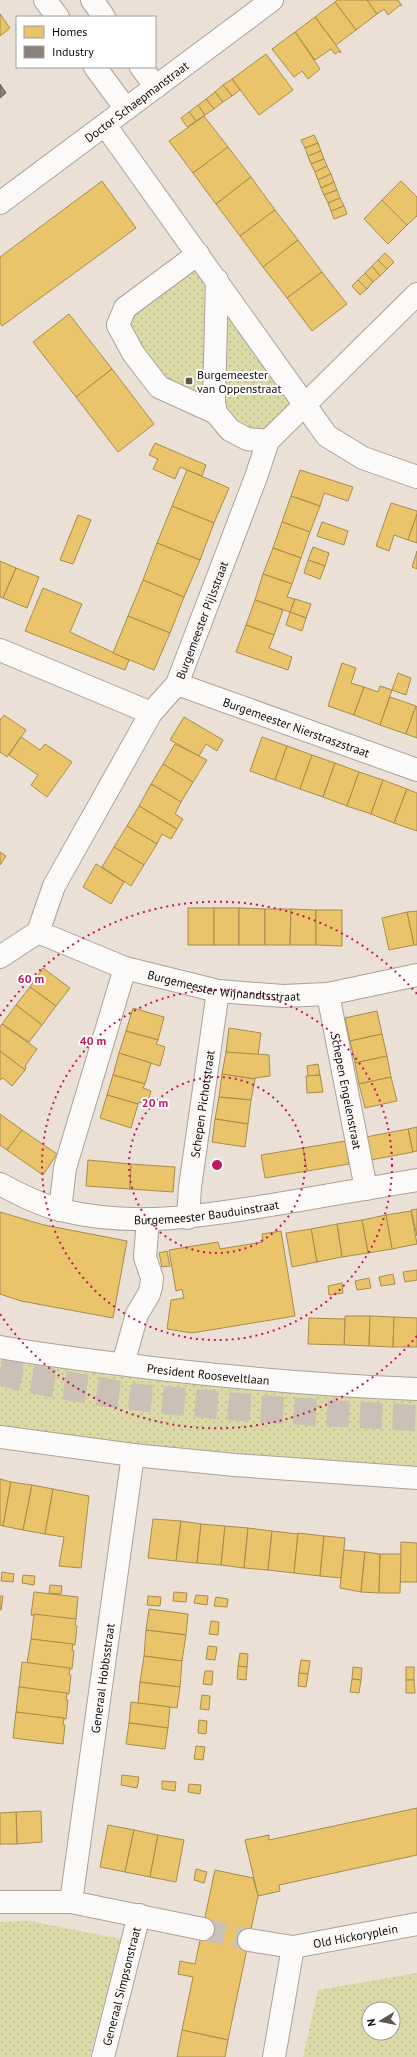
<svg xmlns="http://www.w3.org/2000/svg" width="417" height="2057" viewBox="0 0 417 2057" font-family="'PT Sans',sans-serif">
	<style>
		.grass { fill: url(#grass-dots); fill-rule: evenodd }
		.homes { fill: #e9c46a; stroke: #a88c4c }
		.industry { fill: #8a817c; stroke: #665e58 }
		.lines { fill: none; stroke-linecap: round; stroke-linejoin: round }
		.minor-tunnel { stroke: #cac0b6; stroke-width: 22; stroke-dasharray: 22 11; stroke-linecap: butt }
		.trunk-tunnel { stroke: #cac0b6; stroke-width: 22; stroke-dasharray: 22 11; stroke-linecap: butt }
		.motorway-tunnel { stroke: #cac0b6; stroke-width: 22; stroke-dasharray: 22 11; stroke-linecap: butt }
		.pedestrian-casing { stroke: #aaa19a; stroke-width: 24 }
		.minor-casing { stroke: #aaa19a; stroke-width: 24 }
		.pedestrian { stroke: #fcfaf9; stroke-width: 22 }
		.minor { stroke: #fcfaf9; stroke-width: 22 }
		.ring { fill: none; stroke: #c2185b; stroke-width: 2; stroke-dasharray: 2 4 }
		.poi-dot { fill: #5d564e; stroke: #fff; stroke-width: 1.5 }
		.labels { text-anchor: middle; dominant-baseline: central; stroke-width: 4; stroke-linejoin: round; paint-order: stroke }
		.street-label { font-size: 12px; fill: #110b05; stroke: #fff }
		.poi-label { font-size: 12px; fill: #110b05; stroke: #fff; text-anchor: start }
		.centre { fill: #c2185b; stroke: #fff; stroke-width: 2 }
		.ring-label { font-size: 12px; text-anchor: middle; font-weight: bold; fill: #c2185b; stroke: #fff; stroke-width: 4; stroke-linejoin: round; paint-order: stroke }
	</style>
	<defs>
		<pattern id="grass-dots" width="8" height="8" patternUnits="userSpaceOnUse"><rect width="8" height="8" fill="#dbdaa7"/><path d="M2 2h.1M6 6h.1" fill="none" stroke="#bbba8e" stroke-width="1.8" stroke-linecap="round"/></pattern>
	</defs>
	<rect width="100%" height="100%" fill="#ebe0d5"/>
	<!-- grass -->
	<g class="grass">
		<path d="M196 263 298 402 266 433 244 431 162 379 126 324 134 309Z"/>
		<path d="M0 1356 417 1397V1469L113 1445 0 1428Z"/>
		<path d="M30 1921 121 1939 90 2057H0V1922Z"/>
		<path d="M417 1973V2057H303L318 1990ZM369 2009H393V2033H369Z"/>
	</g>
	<!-- homes -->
	<g class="homes">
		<path d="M337 0H367L377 14 356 30 335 2Z"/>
		<path d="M367 0H398L402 6 400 5 388 15 384 9 377 14Z"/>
		<path d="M335 2 356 30 336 45 315 17Z"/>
		<path d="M0 14 10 28 0 36Z"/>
		<path d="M315 17 341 52 340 53 339 51 335 54 331 49 315 60 295 32Z"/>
		<path d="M295 32 320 69 308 79 302 71 294 77 272 49Z"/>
		<path d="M266 54 293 90 259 115 232 79Z"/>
		<path d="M232 79 240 90 232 96 223 85Z"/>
		<path d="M223 85 232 96 223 102 215 92Z"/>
		<path d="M215 92 223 102 214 109 206 99Z"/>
		<path d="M206 99 214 109 205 115 198 105Z"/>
		<path d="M198 105 205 115 196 121 189 112Z"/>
		<path d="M189 112 196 121 187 127 181 118Z"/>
		<path d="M204 116 228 147 193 173 169 141Z"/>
		<path d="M314 135 318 143 305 148 301 140Z"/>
		<path d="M318 143 321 151 308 156 305 148Z"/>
		<path d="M228 147 251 177 216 204 193 173Z"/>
		<path d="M321 151 324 159 311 164 308 156Z"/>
		<path d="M324 159 327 166 315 172 311 164Z"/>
		<path d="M327 166 331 174 318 180 315 172Z"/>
		<path d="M331 174 334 182 321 188 318 180Z"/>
		<path d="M251 177 275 210 240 236 216 204Z"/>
		<path d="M102 181 136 228 2 326 0 323V257Z"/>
		<path d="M401 181 417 197V216L407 225 382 200Z"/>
		<path d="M334 182 337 190 324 195 321 188Z"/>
		<path d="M337 190 340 198 328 203 324 195Z"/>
		<path d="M340 198 344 206 331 211 328 203Z"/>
		<path d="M382 200 407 225 388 244 364 219Z"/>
		<path d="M344 206 347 214 334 219 331 211Z"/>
		<path d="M275 210 298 240 263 267 240 236Z"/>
		<path d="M298 240 322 272 287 298 263 267Z"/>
		<path d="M385 253 394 262 387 269 378 260Z"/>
		<path d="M378 260 387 269 380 276 372 266Z"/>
		<path d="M372 266 380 276 373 282 365 273Z"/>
		<path d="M322 272 347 304 312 331 287 298Z"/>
		<path d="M365 273 373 282 367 289 358 280Z"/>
		<path d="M358 280 367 289 360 295 352 286Z"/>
		<path d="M69 314 112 369 76 397 33 342Z"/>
		<path d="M112 369 154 424 118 452 76 397Z"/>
		<path d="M155 443 206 465 202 476 180 467 175 479 153 469 158 459 149 455Z"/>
		<path d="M187 470 229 488 214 523 172 506Z"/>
		<path d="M300 470 353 487 348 501 324 493 320 506 291 496Z"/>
		<path d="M291 496 320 506 310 532 282 522Z"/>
		<path d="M391 503 417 511V514L408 540 394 535 389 551 376 546Z"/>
		<path d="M172 506 214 523 200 560 157 543Z"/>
		<path d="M417 514V543L408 540Z"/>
		<path d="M78 515 91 520 73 564 60 560Z"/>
		<path d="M282 522 310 532 301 558 273 548Z"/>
		<path d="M322 522 348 531 344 545 317 536Z"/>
		<path d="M157 543 200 560 184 597 143 580Z"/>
		<path d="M313 547 329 553 325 566 308 560Z"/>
		<path d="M273 548 301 558 292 584 263 574Z"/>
		<path d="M417 551V569L412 567Z"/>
		<path d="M308 560 325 566 320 579 304 573Z"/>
		<path d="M0 561 16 568 3 598 0 597Z"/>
		<path d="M16 568 39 577 27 608 3 598Z"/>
		<path d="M263 574 292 584 287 597 295 599 290 612 255 600Z"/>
		<path d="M143 580 184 597 170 633 128 616Z"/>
		<path d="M43 588 82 604 70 632 129 660 125 670 25 631Z"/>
		<path d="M295 599 311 604 306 618 290 612Z"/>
		<path d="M255 600 283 610 274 635 246 625Z"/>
		<path d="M290 612 306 618 302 631 286 625Z"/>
		<path d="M128 616 170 633 154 670 113 653Z"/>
		<path d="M246 625 274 635 269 648 292 657 288 670 236 652Z"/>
		<path d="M342 663 356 668 351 683 364 687 354 715 328 706Z"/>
		<path d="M398 673 411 678 406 695 392 690Z"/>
		<path d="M380 686 392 690 380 725 354 715 364 687 378 692Z"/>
		<path d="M390 697 416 706 406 734 380 725Z"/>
		<path d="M416 706 417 707V738L406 734Z"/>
		<path d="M4 715 26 730 7 757 0 752V720Z"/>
		<path d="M184 717 223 740 217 751 206 744 199 756 170 740Z"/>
		<path d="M21 737 40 750 45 744 72 762 47 797 31 785 38 775 9 755Z"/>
		<path d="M262 737 287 746 275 780 250 771Z"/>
		<path d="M175 744 207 760 193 782 163 764Z"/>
		<path d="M287 746 312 755 300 789 275 780Z"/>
		<path d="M312 755 335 763 323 797 300 789Z"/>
		<path d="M335 763 359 772 347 806 323 797Z"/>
		<path d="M163 764 193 782 181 802 151 784Z"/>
		<path d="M359 772 383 780 371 814 347 806Z"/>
		<path d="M383 780 407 789 394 823 371 814Z"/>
		<path d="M151 784 181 802 175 814 183 819 177 829 139 806Z"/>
		<path d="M407 789 417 793V831L394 823Z"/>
		<path d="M139 806 177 829 171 839 162 834 157 844 127 826Z"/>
		<path d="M127 826 157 844 144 865 114 847Z"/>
		<path d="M114 847 144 865 131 886 102 867Z"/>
		<path d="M0 852 6 856 0 865Z"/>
		<path d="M96 864 124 882 111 904 83 887Z"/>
		<rect x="188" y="908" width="26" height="37"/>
		<rect x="214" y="908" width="25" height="37"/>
		<path d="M239 908 265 909V945H239Z"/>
		<path d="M265 909H291L290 945H265Z"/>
		<path d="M291 909 316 910V945H290Z"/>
		<path d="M316 910H342V946L316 945Z"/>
		<path d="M417 911V945H414L407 912Z"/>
		<path d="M407 912 414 945 389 950 382 918Z"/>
		<path d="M43 968 70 988 56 1006 30 987Z"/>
		<path d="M30 987 56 1006 42 1025 16 1005Z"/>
		<path d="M16 1005 42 1025 29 1042 2 1024Z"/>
		<path d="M133 1008 164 1017 158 1040 126 1031Z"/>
		<path d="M377 1011 382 1034 350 1041 345 1018Z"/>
		<path d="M2 1024 37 1049 25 1066 26 1067 25 1070 0 1051V1027Z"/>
		<path d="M229 1028 261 1033 258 1056 226 1052Z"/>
		<path d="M126 1031 158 1040 156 1044 165 1047 160 1066 119 1053Z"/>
		<path d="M382 1034 387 1056 355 1063 350 1041Z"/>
		<path d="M0 1051 25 1070 12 1086 3 1078 0 1080Z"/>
		<path d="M226 1052 269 1055 270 1076 255 1078V1079L222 1074Z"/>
		<path d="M119 1053 151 1063 145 1084 113 1075Z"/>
		<path d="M387 1056 391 1077 359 1084 355 1063Z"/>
		<path d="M318 1064 320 1075 308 1076 307 1066Z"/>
		<path d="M222 1074 255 1079 251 1100 219 1097Z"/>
		<path d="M113 1075 145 1084 143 1088 151 1091 147 1104 139 1102 138 1104 107 1095Z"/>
		<path d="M320 1075 323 1092 307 1093 306 1076Z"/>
		<path d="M391 1077 397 1101 365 1108 359 1084Z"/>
		<path d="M107 1095 138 1104 131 1128 100 1118Z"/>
		<path d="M219 1097 251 1100 248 1124 215 1119Z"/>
		<path d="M0 1114 22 1130 7 1150 0 1145Z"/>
		<path d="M215 1119 248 1124 245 1147 212 1142Z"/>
		<path d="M417 1127V1151L413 1152 408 1129Z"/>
		<path d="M408 1129 413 1152 371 1160 366 1137Z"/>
		<path d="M22 1130 57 1154 43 1175 7 1150Z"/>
		<path d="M345 1141 349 1164 307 1171 303 1148Z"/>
		<path d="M303 1148 307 1171 265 1178 261 1155Z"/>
		<path d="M88 1160 131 1164 130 1189 86 1186Z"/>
		<path d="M131 1164 175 1167 173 1192 130 1189Z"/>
		<path d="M417 1209V1236L411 1210Z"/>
		<path d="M411 1211 417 1244 392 1249 386 1215Z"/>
		<path d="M0 1212 44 1225 127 1241 113 1318 21 1301 0 1294Z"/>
		<path d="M386 1215 392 1249 368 1253 362 1220Z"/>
		<path d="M362 1220 368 1253 342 1257 337 1224Z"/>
		<path d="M337 1224 342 1257 317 1262 311 1229Z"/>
		<path d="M311 1229 317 1262 292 1267 286 1233Z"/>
		<path d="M281 1231 295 1316 192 1333 167 1329 171 1300 184 1298 182 1289 176 1291 169 1250 218 1242 220 1249 263 1242 262 1234Z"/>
		<path d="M167 1251 170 1266 162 1267 159 1253Z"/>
		<path d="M417 1270V1280L405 1282 403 1272Z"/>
		<path d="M393 1274 395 1284 381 1286 379 1277Z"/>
		<path d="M369 1278 371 1288 357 1290 355 1281Z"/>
		<path d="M342 1283 343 1293 329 1295 328 1286Z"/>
		<path d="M345 1316H370L369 1346 344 1345Z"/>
		<path d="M370 1316 394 1317 393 1347 369 1346Z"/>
		<path d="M394 1317 417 1318V1347H393Z"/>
		<path d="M309 1318 345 1319 344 1345 308 1344Z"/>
		<path d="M0 1479 11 1482 3 1526 0 1525Z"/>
		<path d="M11 1482 32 1485 23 1530 3 1526Z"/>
		<path d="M32 1485 53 1489 45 1534 23 1530Z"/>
		<path d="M53 1489 89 1496 81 1568 59 1566 64 1537 45 1534Z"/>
		<path d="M153 1519 181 1521 176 1561 148 1558Z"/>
		<path d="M181 1521 201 1524 197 1563 176 1561Z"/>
		<path d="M201 1524 225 1526 221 1565 197 1563Z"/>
		<path d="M225 1526 248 1528 244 1568 221 1565Z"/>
		<path d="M248 1528 272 1531 268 1570 244 1568Z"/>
		<path d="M272 1531 298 1534 294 1573 268 1570Z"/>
		<path d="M298 1533 324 1536 320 1576 294 1573Z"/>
		<path d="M324 1536 345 1538 341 1578 320 1576Z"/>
		<path d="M401 1542 417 1543V1582H400Z"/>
		<path d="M344 1550 365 1552 361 1592 340 1588Z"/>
		<path d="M365 1552 380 1554 379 1593 361 1592Z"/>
		<path d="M380 1554H401L400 1593H379Z"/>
		<path d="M2 1572 14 1574 13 1582 1 1581Z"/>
		<path d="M23 1575 35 1576 34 1585 22 1583Z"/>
		<path d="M50 1585 62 1586 61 1594 49 1593Z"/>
		<path d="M34 1592 78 1597 76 1619 31 1615Z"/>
		<path d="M174 1592 187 1593 186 1602 173 1601Z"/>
		<path d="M196 1595 208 1596 207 1605 194 1603Z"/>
		<path d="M0 1596H3L1 1610H0Z"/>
		<path d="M148 1596 161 1597 160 1606 147 1605Z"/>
		<path d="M216 1597 228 1599 227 1607 214 1606Z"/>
		<path d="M149 1609 188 1614 186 1635 146 1630Z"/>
		<path d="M34 1614 76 1619 75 1625 77 1626 75 1645 31 1639Z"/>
		<path d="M211 1621 219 1622 218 1635 209 1634Z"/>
		<path d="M146 1630 186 1635 182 1661 144 1656Z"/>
		<path d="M31 1639 73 1644 72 1650 74 1651 72 1669 27 1663Z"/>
		<path d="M208 1646 217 1647 215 1660 206 1659Z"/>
		<path d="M240 1653 248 1654 247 1667 238 1666Z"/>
		<path d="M144 1656 182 1661 180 1687 140 1682Z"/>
		<path d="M301 1660 310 1661 308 1674 299 1673Z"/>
		<path d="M22 1662 70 1668 69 1675H71L69 1694 19 1687Z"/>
		<path d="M238 1666 247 1667 246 1680 237 1679Z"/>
		<path d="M353 1667 362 1668 361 1680 352 1679Z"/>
		<rect x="406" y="1667" width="8" height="13"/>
		<path d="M205 1671H213L212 1685 203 1684Z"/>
		<path d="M299 1673 308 1674 306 1687 298 1686Z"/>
		<path d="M352 1679 361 1680 359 1693 350 1692Z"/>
		<path d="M406 1680H414L415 1693H406Z"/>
		<path d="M140 1682 180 1687 177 1708 138 1703Z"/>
		<path d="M19 1687 67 1693 66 1700H68L66 1719 16 1712Z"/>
		<path d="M202 1695 210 1696 209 1710 200 1709Z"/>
		<path d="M131 1702 170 1707 168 1728 129 1723Z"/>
		<path d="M16 1712 64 1718 63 1725H65L63 1744 13 1738Z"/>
		<path d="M199 1720 207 1721 206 1734 198 1733Z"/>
		<path d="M129 1723 168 1728 165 1749 126 1744Z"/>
		<path d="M196 1746 205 1747 203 1760 194 1759Z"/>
		<path d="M122 1775 139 1777 137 1788 121 1785Z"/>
		<path d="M162 1781 176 1782 175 1791 162 1789Z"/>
		<path d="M189 1784 201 1785 200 1794 188 1792Z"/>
		<path d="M417 1808V1855L279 1885 280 1891 258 1896 245 1840 269 1835V1840Z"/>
		<path d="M41 1811 42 1842 17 1844 16 1812Z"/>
		<path d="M16 1812 17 1844H0V1813Z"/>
		<path d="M108 1825 134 1830 125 1872 100 1867Z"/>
		<path d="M134 1830 158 1835 150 1877 125 1872Z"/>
		<path d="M158 1835 184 1840 176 1882 150 1877Z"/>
		<path d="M196 1869 207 1872 204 1883 194 1880Z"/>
		<path d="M215 1870 253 1878 258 1896 228 2040 182 2030 193 1977 178 1974 180 1961 195 1964Z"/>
		<path d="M182 2030 228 2040 225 2057H177Z"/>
	</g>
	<!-- industry -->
	<path class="industry" d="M0 84 6 93 0 98Z"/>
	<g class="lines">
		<!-- minor-tunnel -->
		<path class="minor-tunnel" d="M203 1929 249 1940"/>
		<!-- trunk-tunnel -->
		<path class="trunk-tunnel" d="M0 1370 131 1394 285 1408 417 1416"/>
		<!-- motorway-tunnel -->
		<path class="motorway-tunnel" d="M0 1375C136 1408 278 1413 417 1420"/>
		<!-- pedestrian casing -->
		<g class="pedestrian-casing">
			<path id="pedestrian" d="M123 1364 137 1314 149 1294 151 1287 152 1278 145 1257 148 1219"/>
		</g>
		<!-- minor casing -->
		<g class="minor-casing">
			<g id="minor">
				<path d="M45 0 58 17"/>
				<path d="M92 0 104 17"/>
				<path d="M95 67 126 109"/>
				<path d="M141 67 156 87"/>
				<path d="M105 125 327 436 363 458 417 477"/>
				<path id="s1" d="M0 203 272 0"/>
				<path d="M198 254 125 308 118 325 133 353 159 387 216 413 230 430 247 439 268 441"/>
				<path d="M216 413 214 403 217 280"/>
				<path d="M0 650 151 713"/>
				<path id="s2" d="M177 684 417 770"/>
				<path id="s3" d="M38 932 125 968 218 991 283 996 328 994 417 975"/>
				<path id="s4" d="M0 957 38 932 54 886 151 713 177 684 256 477 268 441 417 294"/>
				<path id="s5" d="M328 994 366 1189"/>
				<path id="s6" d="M0 1184C19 1194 40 1205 61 1210 133 1228 205 1216 277 1204 324 1196 370 1188 417 1180"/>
				<path d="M60 1210 65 1168 125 968"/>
				<path id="s7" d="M188 1218 190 1187 218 991"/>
				<path id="s8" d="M0 1347C56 1357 112 1363 169 1370 251 1379 334 1386 417 1389"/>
				<path d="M0 1437 133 1455 235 1465 417 1478"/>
				<path d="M0 1902H71L203 1929"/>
				<path id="s9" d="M71 1902 133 1455"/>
				<path id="s10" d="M249 1940 293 1947 417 1924"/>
				<path id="s11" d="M103 2057 139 1915"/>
				<path d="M274 2057 293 1947"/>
			</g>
		</g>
		<!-- pedestrian -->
		<use href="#pedestrian" class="pedestrian"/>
		<!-- minor -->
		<use href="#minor" class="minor"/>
	</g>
	<!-- distance rings -->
	<g class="ring">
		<circle cx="217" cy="1165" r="88"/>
		<circle cx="217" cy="1165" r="175"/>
		<path d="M417 1336A263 263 0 0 1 0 1314M0 1016A263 263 0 0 1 417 994"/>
	</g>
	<!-- markers -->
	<rect class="poi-dot" x="185" y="377" width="8" height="8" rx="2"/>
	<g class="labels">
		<!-- street labels -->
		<g class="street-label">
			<text stroke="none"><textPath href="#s1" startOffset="170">Doctor Schaepmanstraat</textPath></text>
			<text stroke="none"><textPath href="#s4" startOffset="400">Burgemeester Pijlsstraat</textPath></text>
			<text stroke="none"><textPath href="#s2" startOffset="127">Burgemeester Nierstraszstraat</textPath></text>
			<text stroke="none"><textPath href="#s3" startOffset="195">Burgemeester Wijnandtsstraat</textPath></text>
			<text stroke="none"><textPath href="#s5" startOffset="99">Schepen Engelenstraat</textPath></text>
			<text stroke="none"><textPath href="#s7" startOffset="115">Schepen Pichotstraat</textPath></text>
			<text stroke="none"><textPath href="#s6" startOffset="213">Burgemeester Bauduinstraat</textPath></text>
			<text stroke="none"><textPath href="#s8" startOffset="210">President Rooseveltlaan</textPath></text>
			<text stroke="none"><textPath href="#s9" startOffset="226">Generaal Hobbsstraat</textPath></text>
			<text stroke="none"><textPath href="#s10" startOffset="108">Old Hickoryplein</textPath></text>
			<text stroke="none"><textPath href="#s11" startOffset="73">Generaal Simpsonstraat</textPath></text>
		</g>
		<!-- poi labels -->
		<g class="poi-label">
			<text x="197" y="374">Burgemeester<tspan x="197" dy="14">van Oppenstraat</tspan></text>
		</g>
	</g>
	<circle cx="217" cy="1165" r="6" class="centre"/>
	<g class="ring-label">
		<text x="31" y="983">60 m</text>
		<text x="93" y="1045">40 m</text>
		<text x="155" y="1107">20 m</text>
	</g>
	<!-- legend -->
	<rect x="16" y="16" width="140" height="52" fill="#ffffff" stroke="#a09d9b"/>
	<rect x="24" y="26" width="20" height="12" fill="#e9c46a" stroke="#a09d9b"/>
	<text x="52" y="36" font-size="12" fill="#110b05">Homes</text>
	<rect x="24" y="46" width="20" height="12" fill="#8a817c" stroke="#a09d9b"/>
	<text x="52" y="56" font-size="12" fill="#110b05">Industry</text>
	<!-- north arrow -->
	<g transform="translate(381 2021) rotate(260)"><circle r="19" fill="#ffffff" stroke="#a09d9b"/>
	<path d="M0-3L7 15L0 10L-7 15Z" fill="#5d564e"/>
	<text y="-6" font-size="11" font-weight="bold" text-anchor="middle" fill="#110b05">N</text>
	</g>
</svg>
